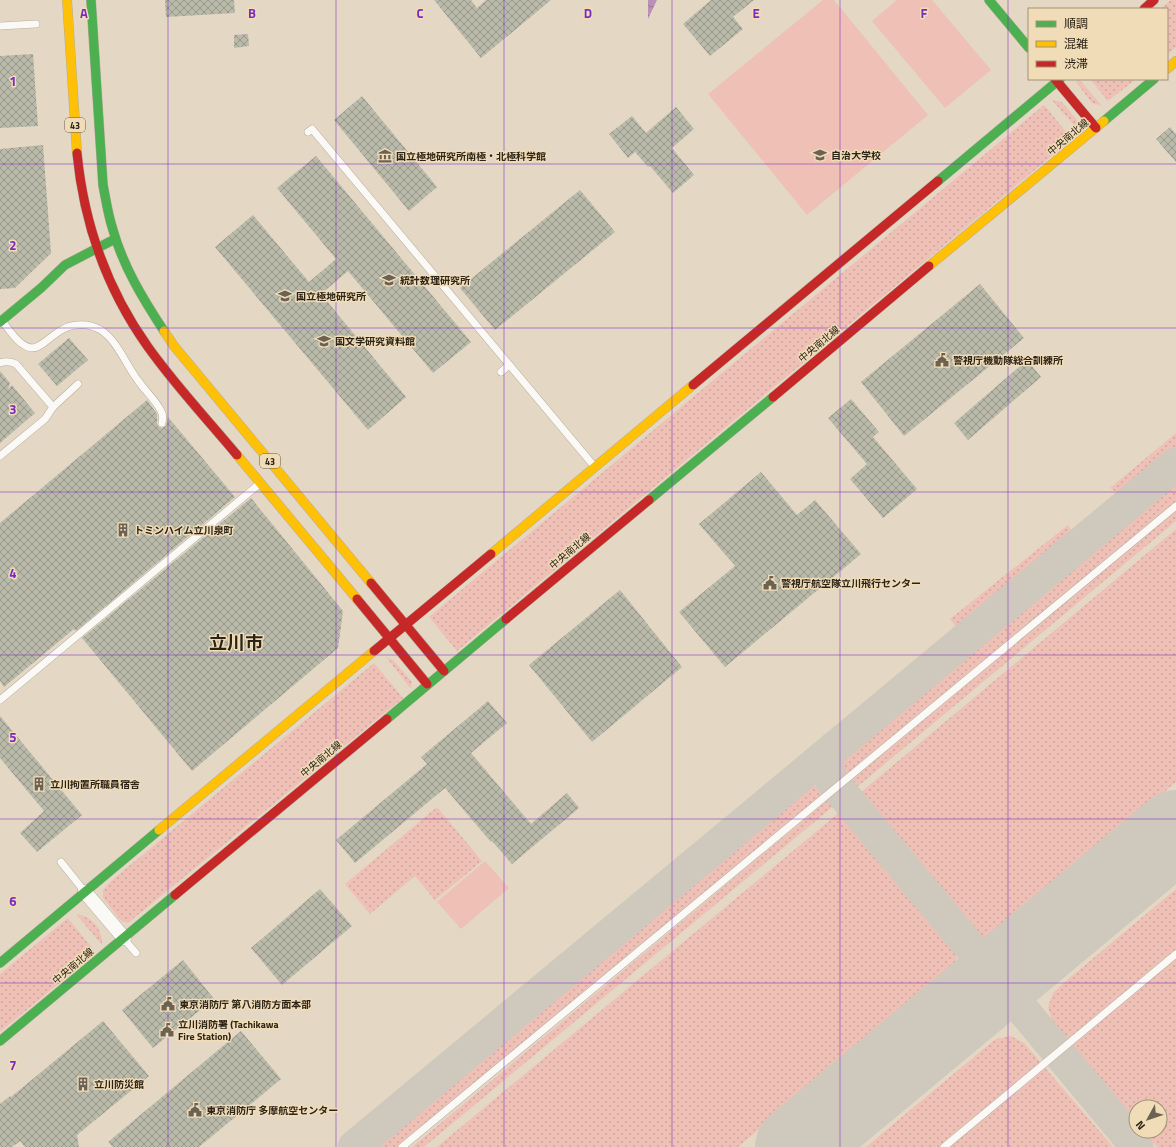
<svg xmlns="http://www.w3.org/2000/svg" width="1176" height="1147" viewBox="0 0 1176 1147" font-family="'Titillium Web','Noto Sans JP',sans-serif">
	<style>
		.grass { fill: url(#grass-dots) }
		.pitch { fill: #eec0b6 }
		.water { fill: url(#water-waves) }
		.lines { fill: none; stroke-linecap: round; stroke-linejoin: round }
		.taxiway { stroke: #cfc8bc; stroke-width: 33 }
		.runway { stroke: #cfc8bc; stroke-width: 82 }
		.building { fill: url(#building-cross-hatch) }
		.lane-casing { stroke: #b5ab9c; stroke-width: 8 }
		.street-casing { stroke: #b5ab9c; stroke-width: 15 }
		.fast-casing { stroke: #b5ab9c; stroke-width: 10 }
		.slow-casing { stroke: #b5ab9c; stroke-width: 10 }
		.jam-casing { stroke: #b5ab9c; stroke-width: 10 }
		.lane { stroke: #fbf9f6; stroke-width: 7 }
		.street { stroke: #fbf9f6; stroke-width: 14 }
		.fast { stroke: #4caf50; stroke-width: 9 }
		.slow { stroke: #ffc107; stroke-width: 9 }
		.jam { stroke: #c62828; stroke-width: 9 }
		.grid { fill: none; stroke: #7b2cbf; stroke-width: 1; stroke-opacity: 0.55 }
		.labels { text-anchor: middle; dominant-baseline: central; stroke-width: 3; stroke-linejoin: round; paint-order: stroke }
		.shield { fill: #f1dcb8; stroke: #665a47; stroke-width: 1 }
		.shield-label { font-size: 9px; font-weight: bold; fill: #2b2316 }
		.street-label { font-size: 10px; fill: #2b2316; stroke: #f1dcb8 }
		.poi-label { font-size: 10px; font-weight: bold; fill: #2b2316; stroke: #f1dcb8; text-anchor: start }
		.town-label { font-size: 18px; font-weight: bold; fill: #2b2316; stroke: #f1dcb8 }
		.grid-label { font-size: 13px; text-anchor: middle; font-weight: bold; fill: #7b2cbf; stroke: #f1dcb8; stroke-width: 3; stroke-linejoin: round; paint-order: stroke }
	</style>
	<defs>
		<pattern id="grass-dots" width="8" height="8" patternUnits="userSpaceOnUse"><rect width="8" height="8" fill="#eec0b6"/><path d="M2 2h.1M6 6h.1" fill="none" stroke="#cca59c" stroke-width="1.8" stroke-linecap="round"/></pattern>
		<pattern id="water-waves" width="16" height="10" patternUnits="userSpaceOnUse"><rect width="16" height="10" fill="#ba90b8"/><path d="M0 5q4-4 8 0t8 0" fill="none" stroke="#977595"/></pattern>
		<pattern id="building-cross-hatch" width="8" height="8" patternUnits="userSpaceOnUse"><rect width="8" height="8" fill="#babaab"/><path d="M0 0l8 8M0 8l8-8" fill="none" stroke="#97978a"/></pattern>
	</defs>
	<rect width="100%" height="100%" fill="#e4d8c5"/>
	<!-- grass -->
	<g class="grass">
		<path d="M1171 0H1176V47L1167 55V9H1160Z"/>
		<path d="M1078 79H1079L1102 106 1092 103 1076 82Z"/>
		<path d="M1090 79H1136L1108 101Z"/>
		<path d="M1052 100 1062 102 1077 120 1080 125 1079 131Z"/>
		<path d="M1044 105 1072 139 457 651 429 617Z"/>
		<path d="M1176 433V454L1129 494 1118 493 1110 488Z"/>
		<path d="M1176 478V503L841 782C834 773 834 767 841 758Z"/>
		<path d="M1176 510V521L850 793 844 786Z"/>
		<path d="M1068 525 1071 530V543L960 632 950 619Z"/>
		<path d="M1176 529V782L991 937C980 941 976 940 967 933L854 798Z"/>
		<path d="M386 657 393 660 412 682 411 689Z"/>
		<path d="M374 663 403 698 128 923 121 921 103 898V890L111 881Z"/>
		<path d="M811 786H819L826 792 401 1147H374L803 791Z"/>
		<path d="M830 798 836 804 424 1147H412Z"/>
		<path d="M437 807 482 861 435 900 415 876 370 914 345 884Z"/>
		<path d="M841 811 950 941 957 958 952 968 738 1147H437Z"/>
		<path d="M664 869 671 877 638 904 632 896Z"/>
		<path d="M1176 889V1147H1157L1143 1131H1160V1107H1136V1122L1052 1021 1048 1007 1053 993 1066 981Z"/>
		<path d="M622 904 629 913 590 945 583 936Z"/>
		<path d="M76 914C91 916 103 929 102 945Z"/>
		<path d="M68 918 96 953 0 1032V974Z"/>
		<path d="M575 944 581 952 542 984 536 976Z"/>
		<path d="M527 982 534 991 495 1024 488 1015Z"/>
		<path d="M479 1024 486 1033 446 1065 439 1057Z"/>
		<path d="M1011 1036 1024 1043 1113 1147H866L987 1046 996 1039Z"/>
		<path d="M383 1104 390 1112 363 1135 356 1127Z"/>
	</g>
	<!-- pitch -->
	<g class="pitch">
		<path d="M823 0H834L928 115 807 215 708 94Z"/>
		<path d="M897 0H932L991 70 945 108 872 21Z"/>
		<path d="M485 861 509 888 461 929 437 902Z"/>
	</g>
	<!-- water -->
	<path class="water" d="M648 0H657L648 19Z"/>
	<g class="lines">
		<!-- taxiway -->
		<g class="taxiway">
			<path d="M834 748C826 758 826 769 832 781L1137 1147"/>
			<path d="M354 1147 1176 464"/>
		</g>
		<!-- runway -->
		<path class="runway" d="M796 1147 1176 831"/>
	</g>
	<!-- building -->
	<g class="building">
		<path d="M165 0H234L235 13 166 17Z"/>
		<path d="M434 0H471L477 8 486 0H551L481 58Z"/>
		<path d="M711 0H754L733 17 743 29 710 56 683 24Z"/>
		<path d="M248 34 249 46 234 48V35Z"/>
		<path d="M33 54 38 126 0 128V56Z"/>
		<path d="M362 96 437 187 409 211 334 120Z"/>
		<path d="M676 107 694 129 672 148 694 175 673 193 650 166 648 167 635 152 628 158 609 134 632 116 646 133Z"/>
		<path d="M1170 127 1176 134V162L1156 139Z"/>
		<path d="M43 145 51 253 15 288 0 289V149Z"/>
		<path d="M316 156 471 342 433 373 348 271 321 294 406 397 368 430 215 247 253 215 309 282 336 259 277 188Z"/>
		<path d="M580 190 615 232 495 330 460 288Z"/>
		<path d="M980 284 1024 338 904 436 861 382Z"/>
		<path d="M69 338 88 360 57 386 38 364Z"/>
		<path d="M1027 360 1041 377 968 440 954 423Z"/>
		<path d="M0 371 10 383 8 389 12 385 35 413 0 443Z"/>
		<path d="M851 399 879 432 873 437 917 489 883 518 850 479 867 464 828 418Z"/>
		<path d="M147 400 157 414V424L159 427 162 428 166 426 168 417 235 497 76 631 74 629 4 687 0 681V523Z"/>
		<path d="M761 472 797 515 815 500 861 554 725 667 679 612 735 566 699 524Z"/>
		<path d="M251 498 343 611 338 648 192 771 82 638Z"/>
		<path d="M620 590 682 667 592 742 529 665Z"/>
		<path d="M488 701 507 723 471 753 531 824 567 793 579 808 512 864 492 841 491 842 445 788 355 863 336 840 427 764 421 757Z"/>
		<path d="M0 716 82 815 37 852 20 833 44 811 0 758Z"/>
		<path d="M320 889 352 926 282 985 251 948Z"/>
		<path d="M183 960 214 999 153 1048 122 1010Z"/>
		<path d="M103 1021 149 1076 77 1135 79 1147H25L20 1141 12 1147H0V1104L10 1096 11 1097Z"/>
		<path d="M241 1031 281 1079 199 1147H113L108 1142Z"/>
	</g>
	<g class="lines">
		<!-- lane casing -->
		<g class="lane-casing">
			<g id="lane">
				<path d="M0 26 36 24"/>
				<path d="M308 132 312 129 594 466"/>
				<path d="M3 322C10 331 20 347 32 348 44 348 57 326 77 325 85 324 94 326 101 330 118 342 125 363 137 379 144 390 155 399 161 411 163 414 163 418 162 423"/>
				<path d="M0 363C6 361 10 361 16 364L53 407"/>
				<path d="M501 372 509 365"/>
				<path d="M0 456 45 419 53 407 78 384"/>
				<path d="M0 700 258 485"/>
				<path d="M61 862 85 892"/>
				<path d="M124 939 136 953"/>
				<path d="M402 1147 1176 506"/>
				<path d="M944 1147 1176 954"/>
			</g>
		</g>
		<!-- street casing -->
		<g class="street-casing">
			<path id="street" d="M85 892 124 938"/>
		</g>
		<!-- fast casing -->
		<g class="fast-casing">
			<g id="fast">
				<path d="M91 0 103 185C106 200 108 215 113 230 123 266 143 299 164 331"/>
				<path d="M989 0 1029 48"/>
				<path d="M1104 121 1154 79"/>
				<path d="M938 181 1060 79"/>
				<path d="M0 322 41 288 65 265 111 241"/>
				<path d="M649 500 773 397"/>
				<path d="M387 719 506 619"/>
				<path d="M0 963 159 830"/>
				<path d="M0 1041 175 895"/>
			</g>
		</g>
		<!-- slow casing -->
		<g class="slow-casing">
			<g id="slow">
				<path d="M67 0 77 153"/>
				<path d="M1167 69 1176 61"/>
				<path d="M929 266 1104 121"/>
				<path d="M164 331 174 346 371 583"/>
				<path d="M237 455 357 599"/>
				<path d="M491 554 693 385"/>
				<path d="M159 830 374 651"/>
			</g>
		</g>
		<!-- jam casing -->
		<g class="jam-casing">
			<g id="jam">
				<path d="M1144 9 1154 0"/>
				<path d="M1055 79 1096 128"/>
				<path d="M77 153C84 225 106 288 148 347 175 385 207 419 237 455"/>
				<path d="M693 385 938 181"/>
				<path d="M773 397 929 266"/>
				<path d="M371 583 444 671"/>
				<path d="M357 599 427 684"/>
				<path d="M506 619 649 500"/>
				<path d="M374 651 491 554"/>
				<path d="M175 895 387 719"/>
			</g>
		</g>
		<!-- lane -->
		<use href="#lane" class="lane"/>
		<!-- street -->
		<use href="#street" class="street"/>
		<!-- fast -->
		<use href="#fast" class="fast"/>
		<!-- slow -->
		<use href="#slow" class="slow"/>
		<!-- jam -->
		<use href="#jam" class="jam"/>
	</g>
	<!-- grid -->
	<path class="grid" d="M168 0V1147M336 0V1147M504 0V1147M672 0V1147M840 0V1147M1008 0V1147M0 164H1176M0 328H1176M0 492H1176M0 655H1176M0 819H1176M0 983H1176"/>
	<!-- icons -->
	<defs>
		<g id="university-bare" transform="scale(1.08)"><path d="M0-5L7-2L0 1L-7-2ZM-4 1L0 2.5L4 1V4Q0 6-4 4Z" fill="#6c6253" stroke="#f1dcb8" stroke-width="2.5" paint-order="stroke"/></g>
		<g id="museum-bare" transform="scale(1.08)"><path d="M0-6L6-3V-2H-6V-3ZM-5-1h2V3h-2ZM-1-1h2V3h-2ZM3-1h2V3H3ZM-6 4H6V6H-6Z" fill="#6c6253" stroke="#f1dcb8" stroke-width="2.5" paint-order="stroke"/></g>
		<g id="civic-bare" transform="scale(1.08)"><path d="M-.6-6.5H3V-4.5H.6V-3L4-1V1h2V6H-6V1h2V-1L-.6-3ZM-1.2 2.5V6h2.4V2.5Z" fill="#6c6253" stroke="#f1dcb8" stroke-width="2.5" paint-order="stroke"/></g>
		<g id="building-bare" transform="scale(1.08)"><path d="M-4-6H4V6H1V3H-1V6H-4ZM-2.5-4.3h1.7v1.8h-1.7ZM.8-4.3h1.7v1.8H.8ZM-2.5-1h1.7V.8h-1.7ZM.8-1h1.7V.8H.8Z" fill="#6c6253" stroke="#f1dcb8" stroke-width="2.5" paint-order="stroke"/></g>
	</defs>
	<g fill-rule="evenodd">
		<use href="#university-bare" x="820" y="155"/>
		<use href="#museum-bare" x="385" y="156"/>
		<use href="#university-bare" x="389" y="280"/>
		<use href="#university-bare" x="285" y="296"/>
		<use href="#university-bare" x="324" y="341"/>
		<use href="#civic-bare" x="942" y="360"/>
		<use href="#building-bare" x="123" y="530"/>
		<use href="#civic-bare" x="770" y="583"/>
		<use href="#building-bare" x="39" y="784"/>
		<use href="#civic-bare" x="168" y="1004"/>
		<use href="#civic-bare" x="167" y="1030"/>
		<use href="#building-bare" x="83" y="1084"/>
		<use href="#civic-bare" x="195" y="1110"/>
	</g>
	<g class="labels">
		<!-- shield labels -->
		<g class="shield">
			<rect x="65" y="118" width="20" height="14" rx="3"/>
			<rect x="260" y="454" width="20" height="14" rx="3"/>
		</g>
		<g class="shield-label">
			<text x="75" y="125">43</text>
			<text x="270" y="461">43</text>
		</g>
		<!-- street labels -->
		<g class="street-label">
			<text transform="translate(1068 137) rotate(-40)">中央南北線</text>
			<text transform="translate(819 344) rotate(-40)">中央南北線</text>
			<text transform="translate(570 551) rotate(-40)">中央南北線</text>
			<text transform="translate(321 759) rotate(-40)">中央南北線</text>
			<text transform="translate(73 966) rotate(-40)">中央南北線</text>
		</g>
		<!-- poi labels -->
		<g class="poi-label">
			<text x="831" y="155">自治大学校</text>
			<text x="396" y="156">国立極地研究所南極・北極科学館</text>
			<text x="400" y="280">統計数理研究所</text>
			<text x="296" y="296">国立極地研究所</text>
			<text x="335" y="341">国文学研究資料館</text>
			<text x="953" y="360">警視庁機動隊総合訓練所</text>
			<text x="134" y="530">トミンハイム立川泉町</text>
			<text x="781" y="583">警視庁航空隊立川飛行センター</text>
			<text x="50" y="784">立川拘置所職員宿舎</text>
			<text x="179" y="1004">東京消防庁 第八消防方面本部</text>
			<text x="178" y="1024">立川消防署 (Tachikawa<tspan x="178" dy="12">Fire Station)</tspan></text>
			<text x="94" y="1084">立川防災館</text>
			<text x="206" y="1110">東京消防庁 多摩航空センター</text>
		</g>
		<!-- town labels -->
		<g class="town-label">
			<text x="236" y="642">立川市</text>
		</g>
	</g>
	<g class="grid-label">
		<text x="84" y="18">A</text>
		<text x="252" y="18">B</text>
		<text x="420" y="18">C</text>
		<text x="588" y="18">D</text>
		<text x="756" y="18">E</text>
		<text x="924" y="18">F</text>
		<text x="13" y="86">1</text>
		<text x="13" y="250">2</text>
		<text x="13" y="414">3</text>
		<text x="13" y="578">4</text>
		<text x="13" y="742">5</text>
		<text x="13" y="906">6</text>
		<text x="13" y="1070">7</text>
	</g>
	<!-- legend -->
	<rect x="1028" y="8" width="140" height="72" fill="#f1dcb8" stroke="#a29277"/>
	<rect x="1036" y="21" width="20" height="6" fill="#4caf50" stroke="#a29277"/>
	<text x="1064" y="28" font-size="12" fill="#2b2316">順調</text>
	<rect x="1036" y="41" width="20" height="6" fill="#ffc107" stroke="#a29277"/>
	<text x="1064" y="48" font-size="12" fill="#2b2316">混雑</text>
	<rect x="1036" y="61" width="20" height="6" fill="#c62828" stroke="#a29277"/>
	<text x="1064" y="68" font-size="12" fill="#2b2316">渋滞</text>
	<!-- north arrow -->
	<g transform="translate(1148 1119) rotate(230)"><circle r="19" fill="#f1dcb8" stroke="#a29277"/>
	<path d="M0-3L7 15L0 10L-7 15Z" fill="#6c6253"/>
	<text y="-6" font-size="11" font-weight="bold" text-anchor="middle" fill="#2b2316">N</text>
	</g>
</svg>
